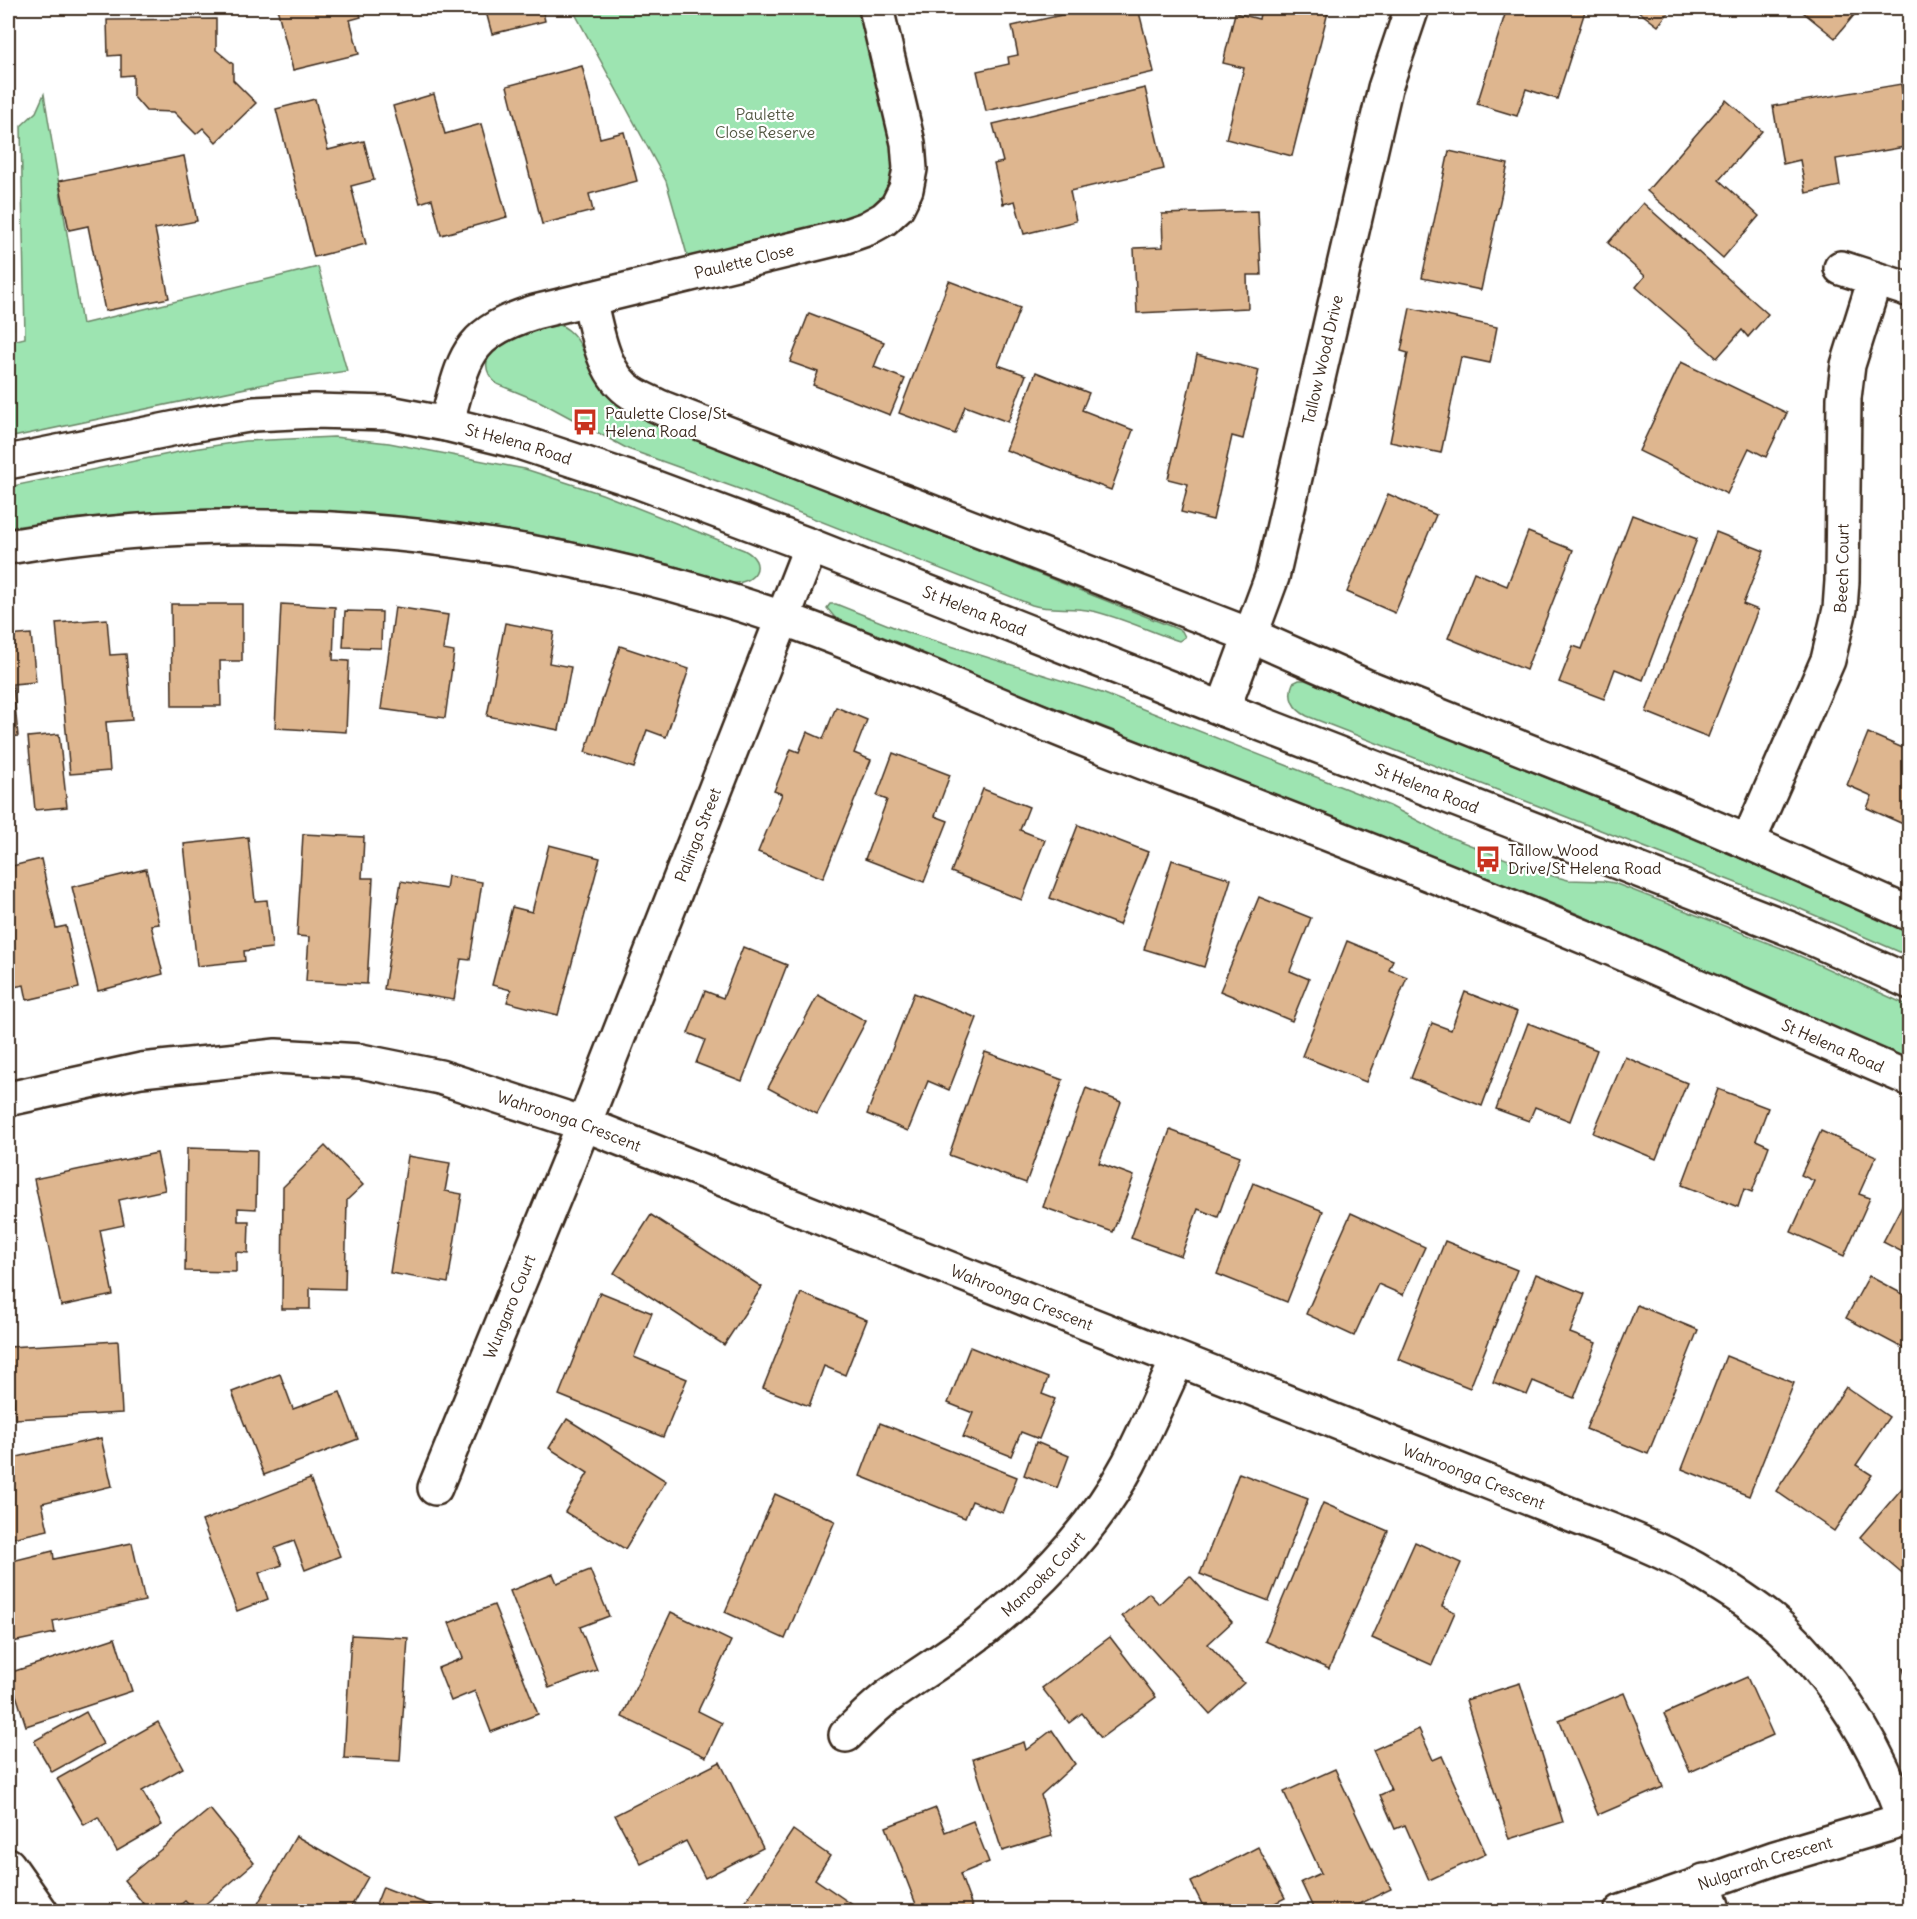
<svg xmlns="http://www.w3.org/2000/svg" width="1917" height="1919" viewBox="0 0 1917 1919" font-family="Delius,sans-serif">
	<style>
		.green { fill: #9de4b1; stroke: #6c8768; stroke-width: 1.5 }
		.building { fill: #deb68f; stroke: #3b2a1e; stroke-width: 1.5 }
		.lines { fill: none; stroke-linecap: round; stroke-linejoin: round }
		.minor-casing { stroke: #3b2a1e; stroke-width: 38 }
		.major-casing { stroke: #3b2a1e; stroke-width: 38 }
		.minor { stroke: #fff; stroke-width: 33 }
		.major { stroke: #fff; stroke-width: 33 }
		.labels { text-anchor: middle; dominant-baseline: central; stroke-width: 4.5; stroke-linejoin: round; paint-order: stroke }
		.park-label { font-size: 16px; fill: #545843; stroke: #fff }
		.street-label { font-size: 16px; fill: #3b2a1e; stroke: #fff }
		.poi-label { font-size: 16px; fill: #3b2a1e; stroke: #fff; text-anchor: start }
	</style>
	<rect width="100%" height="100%" fill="#fff"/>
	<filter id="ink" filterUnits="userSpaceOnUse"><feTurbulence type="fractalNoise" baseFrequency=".0167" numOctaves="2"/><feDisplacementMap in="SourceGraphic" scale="12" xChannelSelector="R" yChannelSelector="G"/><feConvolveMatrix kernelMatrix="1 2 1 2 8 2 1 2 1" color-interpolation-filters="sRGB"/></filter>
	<g filter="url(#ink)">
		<!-- green -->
		<g class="green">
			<path d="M572 8H859L867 28 896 143 893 181 880 203 861 217 688 258 666 181Z"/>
			<path d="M44 94 82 324 318 267 347 371 279 381 8 438V342L25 338 21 126 36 112Z"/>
			<path d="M558 324C580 333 583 353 593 373 601 389 613 401 628 411L1170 626 1182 631 1185 637 1179 641 1176 640C1148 631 1121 617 1092 611 1072 606 1052 611 1032 605L742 490 628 449 541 402 497 384C460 350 532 326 558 324Z"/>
			<path d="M334 437 389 443 525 469 602 494 744 550C769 563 755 585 730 583 617 546 502 525 383 516 258 507 132 507 8 528V487L193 449 245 441Z"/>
			<path d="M830 604H836L906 632 1102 693 1390 806 1447 836 1542 873 1568 880 1603 881 1614 883 1789 951 1909 1006V1062L1571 911 868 634 836 619 827 608Z"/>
			<path d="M1299 680H1305L1659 823 1909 932V956L1775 898 1307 716C1293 709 1287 697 1293 683Z"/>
		</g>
		<!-- building -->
		<g class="building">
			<path d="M277 8H358L361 17 350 20 359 54 293 70Z"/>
			<path d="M485 8H542L545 21 492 34Z"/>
			<path d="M1093 8H1138L1154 72 986 111 977 71 1009 64 1008 57 1018 55 1012 26Z"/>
			<path d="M1261 8H1329L1292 156 1226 139 1244 68 1223 63 1235 13 1259 19Z"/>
			<path d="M1507 8H1586L1557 99 1526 89 1517 116 1477 104Z"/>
			<path d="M1634 8H1672L1658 26Z"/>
			<path d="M1798 8H1860L1835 38Z"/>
			<path d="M216 19V50L233 64V80L256 103 216 142 203 128 196 134 174 112 146 111 133 96V75L121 76V55L108 56 107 20Z"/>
			<path d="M582 66 600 138 624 132 637 181 589 194 593 211 542 224 507 86Z"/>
			<path d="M1901 84 1910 134V146L1836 159 1840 186 1806 193 1800 160 1783 164 1773 106Z"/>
			<path d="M1145 88 1164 169 1070 191 1076 221 1024 234 1015 201 1003 204 994 164 1003 162 993 124Z"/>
			<path d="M434 94 445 134 481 124 507 217 441 235 432 199 420 203 393 106Z"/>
			<path d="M315 99 328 150 364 141 374 180 351 186 366 244 314 257 276 109Z"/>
			<path d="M1726 100 1762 131 1719 180 1759 216 1723 258 1647 191Z"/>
			<path d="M1449 151 1508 164 1481 290 1422 278Z"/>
			<path d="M184 156 197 221 155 229 169 298 105 311 88 226 69 230 59 181Z"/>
			<path d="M1643 203 1768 314 1748 337 1742 330 1717 358 1636 287 1645 276 1608 243Z"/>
			<path d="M8 204 13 329H8Z"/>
			<path d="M1258 211 1261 275H1247L1248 308 1137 313 1134 248 1163 247 1162 214Z"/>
			<path d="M949 281 1020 308 998 365 1026 375 1008 422 965 406 955 434 899 413Z"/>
			<path d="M1410 308 1497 327 1490 363 1461 357 1441 453 1390 442 1408 353 1401 351Z"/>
			<path d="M809 313 884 342 874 367 905 379 890 415 813 385 818 372 790 362Z"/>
			<path d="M1197 355 1259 370 1243 439 1232 436 1213 520 1181 512 1188 484 1168 479Z"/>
			<path d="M1681 362 1787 413 1766 457 1749 448 1727 494 1639 451Z"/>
			<path d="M1036 372 1089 393 1082 410 1133 430 1111 490 1006 450Z"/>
			<path d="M1388 494 1436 515 1395 613 1347 592Z"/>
			<path d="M1632 515 1697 539 1643 680 1615 669 1604 699 1559 682 1573 646 1582 649Z"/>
			<path d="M1528 532 1573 550 1526 670 1448 638 1474 572 1507 586Z"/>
			<path d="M1716 532 1764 551 1743 604 1758 610 1708 737 1646 712Z"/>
			<path d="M171 604H242V661H220L221 706H172Z"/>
			<path d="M281 604 335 607 333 660 349 661 346 732 275 728Z"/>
			<path d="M395 607 448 615 443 650 454 652 445 718 381 709Z"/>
			<path d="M345 611 382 612 381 648 343 647Z"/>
			<path d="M107 619 110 655 126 654 132 720 106 722 110 771 70 774 56 623Z"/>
			<path d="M505 623 554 632 549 663 571 667 559 730 487 716Z"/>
			<path d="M31 634 36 682 13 684 18 736 8 737V636Z"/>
			<path d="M620 646 689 669 666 737 647 730 634 768 585 752Z"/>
			<path d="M836 707 867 720 854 753 871 760 823 878 758 852 782 794 774 791 791 749 799 752 807 732 823 739Z"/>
			<path d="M1868 733 1910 751V827L1867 808 1872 796 1847 785Z"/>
			<path d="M59 734 67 807 35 810 28 737Z"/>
			<path d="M893 753 950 775 935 816 948 821 924 882 865 859 887 800 877 796Z"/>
			<path d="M983 789 1029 807 1020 830 1045 840 1022 900 951 872Z"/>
			<path d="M1078 825 1148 852 1119 925 1050 898Z"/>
			<path d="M303 834 364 837 362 878H373L367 984 306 981 309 937 297 936Z"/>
			<path d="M248 837 255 901 267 900 272 948 244 951 245 961 197 966 184 844Z"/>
			<path d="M549 845 600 858 558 1015 507 1002 511 990 492 985 512 907 532 912Z"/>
			<path d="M41 859 56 928 66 926 79 988 27 1000 24 985 8 988V867Z"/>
			<path d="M1172 860 1231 879 1204 967 1144 949Z"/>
			<path d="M146 869 159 924 151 925 163 974 98 991 72 887Z"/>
			<path d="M448 876 482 882 470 960 461 959 454 1000 384 989 401 881 446 889Z"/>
			<path d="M1259 897 1311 918 1290 971 1309 979 1292 1021 1220 991Z"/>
			<path d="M1347 941 1393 960 1389 970 1407 977 1366 1082 1302 1056Z"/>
			<path d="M743 947 787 965 742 1081 696 1063 705 1040 688 1033 705 991 723 998Z"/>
			<path d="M1465 992 1517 1012 1482 1106 1411 1078 1432 1023 1451 1030Z"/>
			<path d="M914 993 977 1018 949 1090 928 1081 908 1131 867 1114Z"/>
			<path d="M818 995 866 1021 817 1114 768 1088Z"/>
			<path d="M1528 1023 1597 1050 1570 1121 1535 1107 1529 1121 1496 1109Z"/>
			<path d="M985 1052 1063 1080 1026 1183 949 1155Z"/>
			<path d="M1625 1057 1687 1083 1656 1159 1593 1133Z"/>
			<path d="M1086 1088 1121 1102 1099 1163 1134 1176 1113 1232 1043 1207Z"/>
			<path d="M1718 1089 1768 1108 1756 1140 1769 1146 1752 1192 1744 1189 1738 1207 1682 1185Z"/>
			<path d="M1170 1130 1240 1156 1218 1217 1198 1209 1181 1256 1131 1238Z"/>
			<path d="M1821 1131 1876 1156 1859 1194 1870 1198 1844 1256 1791 1232 1814 1181 1801 1175Z"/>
			<path d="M325 1146 363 1185 347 1200 345 1289 310 1288V1309H282L283 1187Z"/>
			<path d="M187 1148 257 1150 256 1209 238 1208V1221H249L248 1253 236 1252V1272L185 1271Z"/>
			<path d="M157 1153 165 1190 119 1200 124 1225 100 1230 113 1295 61 1306 34 1179Z"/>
			<path d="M408 1156 450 1163 445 1191 462 1194 448 1283 390 1273Z"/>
			<path d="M1253 1183 1323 1211 1287 1302 1217 1274Z"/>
			<path d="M1910 1190V1256L1883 1242Z"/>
			<path d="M1351 1213 1425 1247 1403 1295 1378 1284 1354 1336 1306 1314Z"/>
			<path d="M651 1215 762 1287 724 1345 614 1273Z"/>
			<path d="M1445 1241 1517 1270 1470 1388 1398 1359Z"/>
			<path d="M1536 1274 1585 1294 1570 1333 1596 1343 1574 1398 1533 1381 1527 1395 1493 1382Z"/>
			<path d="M1869 1276 1910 1298V1352L1846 1318Z"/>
			<path d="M600 1292 652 1313 634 1357 687 1379 663 1437 559 1395Z"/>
			<path d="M801 1293 867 1320 845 1375 824 1366 809 1406 763 1388Z"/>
			<path d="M1637 1305 1698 1330 1648 1454 1586 1429Z"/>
			<path d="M118 1341 122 1413 15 1419 13 1383H8V1347Z"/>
			<path d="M970 1347 1048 1378 1042 1394 1055 1399 1039 1439 1021 1432 1011 1456 963 1437 973 1413 948 1403Z"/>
			<path d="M1726 1356 1794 1383 1749 1496 1682 1469Z"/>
			<path d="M280 1374 293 1409 340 1392 358 1439 264 1475 232 1392Z"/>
			<path d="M1846 1387 1889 1417 1856 1465 1872 1475 1834 1531 1776 1491Z"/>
			<path d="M567 1419 666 1481 625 1549 565 1512 588 1473 549 1448Z"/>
			<path d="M880 1423 1017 1477 1003 1513 972 1501 965 1518 860 1476Z"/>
			<path d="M101 1438 112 1486 42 1503 48 1530 8 1539V1459Z"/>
			<path d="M1036 1442 1069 1456 1057 1488 1024 1475Z"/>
			<path d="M1239 1473 1308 1499 1269 1601 1200 1574Z"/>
			<path d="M310 1479 340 1556 305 1570 294 1541 275 1548 282 1565 259 1573 268 1599 237 1611 202 1521Z"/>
			<path d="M1910 1479V1573L1907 1577 1860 1537Z"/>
			<path d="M775 1494 835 1521 785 1639 725 1612Z"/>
			<path d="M1323 1503 1388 1531 1329 1669 1265 1641Z"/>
			<path d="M1415 1542 1461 1563 1442 1606 1455 1612 1432 1665 1372 1638Z"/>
			<path d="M132 1543 145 1601 53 1621 55 1633 8 1643V1586L12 1585 8 1562 53 1551 54 1559Z"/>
			<path d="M590 1570 609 1616 580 1627 597 1670 549 1688 510 1591 553 1574 557 1583Z"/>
			<path d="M1190 1576 1232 1622 1208 1644 1244 1683 1210 1714 1122 1616 1149 1593 1159 1604Z"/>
			<path d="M494 1605 538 1714 491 1732 475 1691 451 1701 438 1668 463 1658 449 1623Z"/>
			<path d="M671 1612 731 1641 698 1711 722 1723 706 1757 622 1717Z"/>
			<path d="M351 1635 408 1638 400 1761 344 1758Z"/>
			<path d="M1110 1637 1156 1697 1101 1738 1082 1713 1069 1723 1042 1688Z"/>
			<path d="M115 1638 132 1691 26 1726 9 1673Z"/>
			<path d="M1910 1667V1689L1903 1669Z"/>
			<path d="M1747 1677 1773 1735 1690 1772 1664 1714Z"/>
			<path d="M1520 1683 1563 1822 1509 1839 1466 1700Z"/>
			<path d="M1624 1693 1663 1787 1598 1815 1559 1720Z"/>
			<path d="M86 1712 103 1744 52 1772 34 1741Z"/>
			<path d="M158 1722 183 1768 142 1791 162 1825 117 1851 98 1817 84 1825 57 1779Z"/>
			<path d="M1419 1729 1433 1760 1442 1756 1486 1854 1429 1880 1405 1825 1395 1829 1380 1795 1391 1790 1373 1750Z"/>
			<path d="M1052 1730 1075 1764 1041 1795 1052 1836 1002 1851 973 1759 1024 1742 1026 1750Z"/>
			<path d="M720 1762 763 1848 705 1878 686 1841 641 1864 615 1815Z"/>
			<path d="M1335 1769 1391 1889 1343 1912H1315L1301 1882 1321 1873 1284 1792Z"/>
			<path d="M936 1808 945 1832 973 1821 989 1862 960 1874 974 1912H919L886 1827Z"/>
			<path d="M210 1809 254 1863 196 1912 185 1901 172 1912H150L124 1880Z"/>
			<path d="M793 1830 830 1856 815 1879 863 1912H760L745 1902Z"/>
			<path d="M296 1836 368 1877 348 1912H259L255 1909Z"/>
			<path d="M1258 1847 1285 1898 1269 1906 1272 1912H1206L1191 1882Z"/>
			<path d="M383 1887 440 1909 439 1912H373Z"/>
		</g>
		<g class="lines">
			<!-- minor casing -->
			<g class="minor-casing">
				<g id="minor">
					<path d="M1841 268 1910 290"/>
					<path d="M589 299C597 330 602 374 632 393 641 399 652 403 662 408L1252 636 1365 686 1606 782 1748 842 1910 914"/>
					<path id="s1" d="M446 424C465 359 463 334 535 312L843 237 866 229 884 219 897 207 906 189 910 169 908 143 876 8"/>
					<path id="s2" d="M8 547C266 503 534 533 782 618 893 657 1000 707 1109 749 1269 811 1429 872 1587 938 1695 984 1802 1033 1910 1079"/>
					<path id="s3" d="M1223 709 1272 577 1385 88 1412 8"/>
					<path id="s4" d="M1748 842 1828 660 1840 609 1842 581 1844 398 1848 365 1875 279"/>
					<path id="s5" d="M8 1099 141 1070 276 1056 361 1061 440 1077 584 1124 1544 1504C1594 1525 1648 1542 1695 1569 1722 1585 1759 1608 1782 1629 1838 1682 1878 1748 1904 1820"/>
					<path id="s6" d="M435 1488 584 1124 811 546"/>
					<path id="s7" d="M846 1735C860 1721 874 1707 890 1695 922 1672 956 1652 987 1627 1042 1582 1095 1527 1129 1463 1146 1430 1161 1395 1177 1361"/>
					<path d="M8 1865 41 1912"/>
					<path d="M1704 1881 1714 1912"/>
					<path id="s8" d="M1621 1912 1775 1858 1910 1818"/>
				</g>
			</g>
			<!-- major casing -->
			<g class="major-casing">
				<g id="major">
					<path id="s9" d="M8 462 191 425 254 414 314 411 389 413 446 424 519 442 637 481 811 546 1223 709 1793 930 1910 982"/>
				</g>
			</g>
			<!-- minor -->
			<use href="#minor" class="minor"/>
			<!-- major -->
			<use href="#major" class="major"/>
		</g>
	</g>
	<!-- icons -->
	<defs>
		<g id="bus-bare" transform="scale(2.07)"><path d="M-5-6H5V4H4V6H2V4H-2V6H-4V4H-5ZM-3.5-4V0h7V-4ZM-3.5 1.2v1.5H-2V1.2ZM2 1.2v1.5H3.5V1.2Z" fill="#c8321e" stroke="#fff" stroke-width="2.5" paint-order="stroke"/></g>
	</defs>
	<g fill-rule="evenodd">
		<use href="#bus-bare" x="585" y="422"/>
		<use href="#bus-bare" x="1488" y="859"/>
	</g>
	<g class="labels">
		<!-- park labels -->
		<g class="park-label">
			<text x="765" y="114">Paulette<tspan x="765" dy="18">Close Reserve</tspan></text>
		</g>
		<!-- street labels -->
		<g class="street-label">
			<text stroke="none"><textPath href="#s1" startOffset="369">Paulette Close</textPath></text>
			<text stroke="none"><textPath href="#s3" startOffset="364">Tallow Wood Drive</textPath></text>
			<text stroke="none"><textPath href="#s9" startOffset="519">St Helena Road</textPath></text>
			<text stroke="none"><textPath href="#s4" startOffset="292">Beech Court</textPath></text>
			<text stroke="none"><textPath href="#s9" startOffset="1005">St Helena Road</textPath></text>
			<text stroke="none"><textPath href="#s9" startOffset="1491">St Helena Road</textPath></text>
			<text stroke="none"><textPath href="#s6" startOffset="704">Palinga Street</textPath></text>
			<text stroke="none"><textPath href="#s2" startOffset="1920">St Helena Road</textPath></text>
			<text stroke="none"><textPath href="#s5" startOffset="574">Wahroonga Crescent</textPath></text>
			<text stroke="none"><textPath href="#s5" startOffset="1060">Wahroonga Crescent</textPath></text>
			<text stroke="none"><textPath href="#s6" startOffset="196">Wungaro Court</textPath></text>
			<text stroke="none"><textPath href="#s5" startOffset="1546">Wahroonga Crescent</textPath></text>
			<text stroke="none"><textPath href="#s7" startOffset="255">Manooka Court</textPath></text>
			<text stroke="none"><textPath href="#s8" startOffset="152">Nulgarrah Crescent</textPath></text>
		</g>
		<!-- poi labels -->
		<g class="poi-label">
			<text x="605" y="413">Paulette Close/St<tspan x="605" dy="18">Helena Road</tspan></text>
			<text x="1508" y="850">Tallow Wood<tspan x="1508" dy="18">Drive/St Helena Road</tspan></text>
		</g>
	</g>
	<!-- margin -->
	<rect width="1917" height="1919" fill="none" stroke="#fff" stroke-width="30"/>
	<rect x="15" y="15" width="1887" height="1889" fill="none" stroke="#3b2a1e" stroke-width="2" filter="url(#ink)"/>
</svg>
